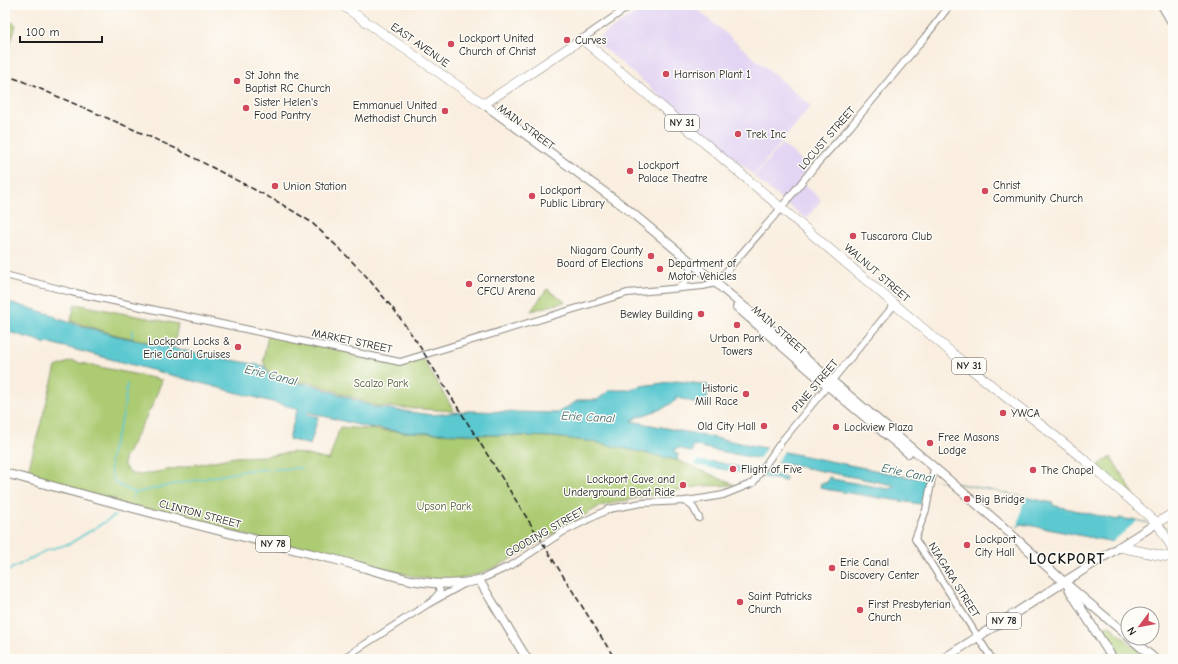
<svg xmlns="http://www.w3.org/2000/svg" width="1178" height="664" viewBox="0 0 1178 664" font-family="'Comic Neue',sans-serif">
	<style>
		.built { fill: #e2d4f3 }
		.green { fill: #accb72; stroke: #647447 }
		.water { fill: #5bc8d0; stroke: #3c7276 }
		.pier { fill: #f9eedf }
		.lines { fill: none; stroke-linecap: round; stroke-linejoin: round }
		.stream { stroke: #5bc8d0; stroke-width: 1.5 }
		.canal { stroke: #5bc8d0; stroke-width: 5.5 }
		.minor-casing { stroke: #8a857e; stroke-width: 8 }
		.major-casing { stroke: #8a857e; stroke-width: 10 }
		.highway-casing { stroke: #8a857e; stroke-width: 10 }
		.minor { stroke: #fff; stroke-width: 6 }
		.major { stroke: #fff; stroke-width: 8 }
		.highway { stroke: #fff; stroke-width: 9 }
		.rail { stroke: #1c1c1c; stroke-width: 1.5; stroke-dasharray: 6 3; stroke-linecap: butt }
		.poi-dot { fill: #d1495b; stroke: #fdfcf7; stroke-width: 1.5 }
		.labels { text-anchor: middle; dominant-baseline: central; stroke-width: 3; stroke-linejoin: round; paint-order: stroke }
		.shield { fill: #fdfcf7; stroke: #605f5e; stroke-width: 1 }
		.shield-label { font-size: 10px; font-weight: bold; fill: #1c1c1c }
		.poi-label { font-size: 11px; fill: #1c1c1c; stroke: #fdfcf7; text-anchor: start }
		.street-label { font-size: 11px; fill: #1c1c1c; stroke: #fdfcf7 }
		.park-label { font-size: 11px; fill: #4e593a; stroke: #fdfcf7 }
		.water-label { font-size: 12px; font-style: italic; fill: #356164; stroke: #fdfcf7 }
		.district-label { font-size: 15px; font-weight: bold; letter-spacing: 1px; fill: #1c1c1c; stroke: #fdfcf7 }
	</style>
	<rect width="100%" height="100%" fill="#fdfcf7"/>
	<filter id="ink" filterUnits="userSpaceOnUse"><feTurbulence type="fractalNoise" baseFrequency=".025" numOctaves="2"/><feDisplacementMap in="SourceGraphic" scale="8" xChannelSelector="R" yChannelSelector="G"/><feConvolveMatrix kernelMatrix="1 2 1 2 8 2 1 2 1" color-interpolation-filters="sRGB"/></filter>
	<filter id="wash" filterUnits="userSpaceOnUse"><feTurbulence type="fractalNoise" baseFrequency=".012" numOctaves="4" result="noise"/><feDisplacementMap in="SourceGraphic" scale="16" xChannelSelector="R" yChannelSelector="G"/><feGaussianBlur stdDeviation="0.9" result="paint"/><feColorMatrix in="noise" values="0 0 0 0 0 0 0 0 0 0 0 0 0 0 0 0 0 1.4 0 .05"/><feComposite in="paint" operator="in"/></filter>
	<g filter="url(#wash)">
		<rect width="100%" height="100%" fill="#f9eedf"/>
		<!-- built -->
		<g class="built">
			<path d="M648 5H692L811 106 754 175 598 43 599 37Z"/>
			<path d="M782 144 809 167 799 179 821 200 806 219 754 177Z"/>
		</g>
		<!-- green -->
		<g class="green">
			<path d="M5 18 16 25 5 60Z"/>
			<path d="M547 289 565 302 531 311Z"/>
			<path d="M75 304 178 324 174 347 116 335 71 321Z"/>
			<path d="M268 334 400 363 422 357 454 411 376 406 313 383 291 381 270 374 263 361Z"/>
			<path d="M71 361 162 380 153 404 124 459V466L132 474 141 475 235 457 265 456 293 452 329 460 340 427 404 432 553 437 595 442 677 460 735 485 702 486 656 494 600 506 499 566 476 575 457 579 440 580 421 578 110 502 26 478 56 367Z"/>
			<path d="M1111 457 1136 498 1134 499 1099 467 1098 465Z"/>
			<path d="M1105 626H1110L1148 659H1122L1104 629Z"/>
		</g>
		<!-- water -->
		<g class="water">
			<path d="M5 301 53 315 58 319 117 336 205 355 264 366 269 375 290 382 313 385 374 407 432 415 469 411 557 413 579 400H597L610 390H630L641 386 677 381 708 385 707 406 676 397V400L664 408 638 417 631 421 909 477 950 482 1053 503 1052 505 1118 520 1119 518 1132 520V519L1173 529V554L1033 526 1021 524 1018 527 920 504 824 489 820 487 821 483H827L829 477 832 478V479L888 489 894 487V485L714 450 693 445 692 452H690L680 448 675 449V452L678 453 677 460 595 442 553 437 404 432 362 426 308 412 307 414 318 417 310 445 289 439 296 413 299 409 50 343 45 344 40 341 5 331Z"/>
			<path d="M711 461 786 477 785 481 710 467Z"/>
		</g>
		<!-- pier -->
		<g class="pier">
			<path d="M767 446 785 450 775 464 758 461Z"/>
			<path d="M927 478 1024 497 1018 527 1002 525 921 506Z"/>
			<path d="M1137 521 1173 529V556L1110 544Z"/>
		</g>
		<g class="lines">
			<!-- stream -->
			<g class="stream">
				<path d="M132 337 133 330"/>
				<path d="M127 384C125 396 125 410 121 422 115 444 104 460 115 483L135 493"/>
				<path d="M135 493 170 485 249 470 301 468"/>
				<path d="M132 498 135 493"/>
				<path d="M5 574 11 569 47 550 69 544 116 515"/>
			</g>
			<!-- canal -->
			<path class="canal" d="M698 463 717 466"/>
		</g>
	</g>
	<g filter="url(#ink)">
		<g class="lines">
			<!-- minor casing -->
			<g class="minor-casing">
				<g id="minor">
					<path d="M582 39 631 5"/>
					<path d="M5 275 71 292 400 362 627 293 703 286 716 283 776 214 814 167 850 127 925 37 950 5"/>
					<path d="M679 288C691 276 692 276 688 259"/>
					<path d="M934 468 926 510 915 539 992 659"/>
					<path d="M685 501 693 507 699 518"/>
					<path d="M479 580 512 565 563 532 609 509 642 503 685 501 706 498 723 495 753 483 781 442 895 304"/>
					<path d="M434 599 440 592 438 584"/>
					<path d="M342 659 428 604 464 584"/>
				</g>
			</g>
			<!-- major casing -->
			<g class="major-casing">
				<g id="major">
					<path d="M1162 5 1173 24"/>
					<path d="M484 104 626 208 716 283 929 463 1001 525 1064 582 1128 636"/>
					<path d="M737 307 828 386 908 453"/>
					<path d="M5 473C113 503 221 532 329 558 380 570 427 593 479 580L527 659"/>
					<path d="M1069 589 1113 659"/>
					<path d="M1130 638 1155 659"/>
					<path d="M943 659 1157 523"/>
				</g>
			</g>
			<!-- highway casing -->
			<g class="highway-casing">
				<g id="highway">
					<path d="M342 5 484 104 582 39 971 369 1086 461 1157 523 1173 549"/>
					<path d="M1157 523 1173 513"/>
					<path d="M1119 547 1173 558"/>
				</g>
			</g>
			<!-- minor -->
			<use href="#minor" class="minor"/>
			<!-- major -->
			<use href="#major" class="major"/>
			<!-- highway -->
			<use href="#highway" class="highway"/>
			<!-- rail -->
			<path class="rail" d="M5 75 22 81 128 127 179 150 278 202 311 222 342 251 366 276 395 311 417 342 615 659"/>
		</g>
	</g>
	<!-- markers -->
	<g class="poi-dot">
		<circle cx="567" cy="40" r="4"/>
		<circle cx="451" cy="44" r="4"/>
		<circle cx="666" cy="74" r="4"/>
		<circle cx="237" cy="81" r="4"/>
		<circle cx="246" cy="108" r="4"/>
		<circle cx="445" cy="111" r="4"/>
		<circle cx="738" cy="134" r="4"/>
		<circle cx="630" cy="171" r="4"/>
		<circle cx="275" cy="186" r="4"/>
		<circle cx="985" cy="191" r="4"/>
		<circle cx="532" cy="196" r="4"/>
		<circle cx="853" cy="236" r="4"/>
		<circle cx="651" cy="256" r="4"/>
		<circle cx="660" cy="269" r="4"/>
		<circle cx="469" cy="284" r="4"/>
		<circle cx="701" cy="314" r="4"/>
		<circle cx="737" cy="325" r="4"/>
		<circle cx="238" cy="347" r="4"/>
		<circle cx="746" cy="394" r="4"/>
		<circle cx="1003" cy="413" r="4"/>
		<circle cx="764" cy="426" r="4"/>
		<circle cx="836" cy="427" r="4"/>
		<circle cx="930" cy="443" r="4"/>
		<circle cx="733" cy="469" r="4"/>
		<circle cx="1033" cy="470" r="4"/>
		<circle cx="683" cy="485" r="4"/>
		<circle cx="967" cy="499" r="4"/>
		<circle cx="967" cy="545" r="4"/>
		<circle cx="832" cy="568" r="4"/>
		<circle cx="740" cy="602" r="4"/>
		<circle cx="860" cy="610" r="4"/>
	</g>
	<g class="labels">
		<!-- shield labels -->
		<g class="shield">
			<rect x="665" y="115" width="34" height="16" rx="3"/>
			<rect x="952" y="358" width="34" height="16" rx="3"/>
			<rect x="256" y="536" width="34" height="16" rx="3"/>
			<rect x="987" y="613" width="34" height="16" rx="3"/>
		</g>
		<g class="shield-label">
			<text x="682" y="123">NY 31</text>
			<text x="969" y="366">NY 31</text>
			<text x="273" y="544">NY 78</text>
			<text x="1004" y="621">NY 78</text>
		</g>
		<!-- poi labels -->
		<g class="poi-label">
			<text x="459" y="38">Lockport United<tspan x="459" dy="13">Church of Christ</tspan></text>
			<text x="575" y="40">Curves</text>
			<text x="674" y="74">Harrison Plant 1</text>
			<text x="245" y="75">St John the<tspan x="245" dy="13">Baptist RC Church</tspan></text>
			<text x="254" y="102">Sister Helen's<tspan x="254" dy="13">Food Pantry</tspan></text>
			<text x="437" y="105" text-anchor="end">Emmanuel United<tspan x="437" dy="13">Methodist Church</tspan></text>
			<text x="746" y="134">Trek Inc</text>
			<text x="638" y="165">Lockport<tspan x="638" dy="13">Palace Theatre</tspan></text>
			<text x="993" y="185">Christ<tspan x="993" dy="13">Community Church</tspan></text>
			<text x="283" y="186">Union Station</text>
			<text x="540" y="190">Lockport<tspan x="540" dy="13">Public Library</tspan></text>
			<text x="861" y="236">Tuscarora Club</text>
			<text x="643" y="250" text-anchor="end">Niagara County<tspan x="643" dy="13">Board of Elections</tspan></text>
			<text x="668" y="263">Department of<tspan x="668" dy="13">Motor Vehicles</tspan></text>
			<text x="477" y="278">Cornerstone<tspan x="477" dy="13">CFCU Arena</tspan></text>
			<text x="693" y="314" text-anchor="end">Bewley Building</text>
			<text x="737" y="338" text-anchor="middle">Urban Park<tspan x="737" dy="13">Towers</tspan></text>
			<text x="230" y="341" text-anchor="end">Lockport Locks &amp;<tspan x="230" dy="13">Erie Canal Cruises</tspan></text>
			<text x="738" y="388" text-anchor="end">Historic<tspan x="738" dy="13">Mill Race</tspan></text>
			<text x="1011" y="413">YWCA</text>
			<text x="756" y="426" text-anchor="end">Old City Hall</text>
			<text x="844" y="427">Lockview Plaza</text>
			<text x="938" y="437">Free Masons<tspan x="938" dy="13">Lodge</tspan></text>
			<text x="741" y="469">Flight of Five</text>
			<text x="1041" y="470">The Chapel</text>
			<text x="675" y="479" text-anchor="end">Lockport Cave and<tspan x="675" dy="13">Underground Boat Ride</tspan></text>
			<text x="975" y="499">Big Bridge</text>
			<text x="975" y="539">Lockport<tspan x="975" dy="13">City Hall</tspan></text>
			<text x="840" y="562">Erie Canal<tspan x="840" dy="13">Discovery Center</tspan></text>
			<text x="748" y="596">Saint Patricks<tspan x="748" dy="13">Church</tspan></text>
			<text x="868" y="604">First Presbyterian<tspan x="868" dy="13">Church</tspan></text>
		</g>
		<!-- street labels -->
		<g class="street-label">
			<text transform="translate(420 45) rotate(35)">EAST AVENUE</text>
			<text transform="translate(526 127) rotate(37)">MAIN STREET</text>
			<text transform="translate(827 138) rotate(-49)">LOCUST STREET</text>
			<text transform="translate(877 273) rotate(41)">WALNUT STREET</text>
			<text transform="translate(779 330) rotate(41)">MAIN STREET</text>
			<text transform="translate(352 341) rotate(12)">MARKET STREET</text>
			<text transform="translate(815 386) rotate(-50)">PINE STREET</text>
			<text transform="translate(200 514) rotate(15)">CLINTON STREET</text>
			<text transform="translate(545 532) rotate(-30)">GOODING STREET</text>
			<text transform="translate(954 580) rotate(58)">NIAGARA STREET</text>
		</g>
		<!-- park labels -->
		<g class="park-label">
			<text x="381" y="383">Scalzo Park</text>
			<text x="444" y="506">Upson Park</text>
		</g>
		<!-- water labels -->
		<g class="water-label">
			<text transform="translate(271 375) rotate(14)">Erie Canal</text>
			<text transform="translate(588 417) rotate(3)">Erie Canal</text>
			<text transform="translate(908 473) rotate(12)">Erie Canal</text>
		</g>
		<!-- district labels -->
		<g class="district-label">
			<text x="1067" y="559">LOCKPORT</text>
		</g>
	</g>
	<!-- margin -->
	<rect width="1178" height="664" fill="none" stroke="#fdfcf7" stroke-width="20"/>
	<!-- north arrow -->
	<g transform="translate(1140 626) rotate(238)"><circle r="19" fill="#fdfcf7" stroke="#a3a29f"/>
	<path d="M0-3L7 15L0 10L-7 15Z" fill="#d1495b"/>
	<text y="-6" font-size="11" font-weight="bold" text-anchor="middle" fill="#1c1c1c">N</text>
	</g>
	<!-- scale -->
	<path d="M20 36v6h82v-6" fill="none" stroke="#1c1c1c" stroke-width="2"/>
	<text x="26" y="36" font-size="12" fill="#1c1c1c" stroke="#fdfcf7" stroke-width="3" paint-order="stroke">100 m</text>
</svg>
